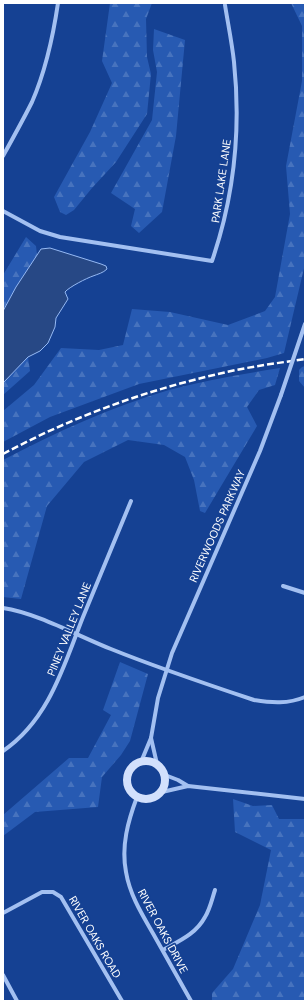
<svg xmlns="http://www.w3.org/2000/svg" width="308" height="1004" viewBox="0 0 308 1004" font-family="'DM Sans',sans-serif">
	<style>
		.forest { fill: url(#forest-firs) }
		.water { fill: #274885; stroke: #95b9f4 }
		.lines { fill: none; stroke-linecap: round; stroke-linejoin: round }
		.street { stroke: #a3c0f1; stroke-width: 4 }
		.secondary { stroke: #d2e0fc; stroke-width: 8 }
		.rail { stroke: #fff; stroke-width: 2.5; stroke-dasharray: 7 3; stroke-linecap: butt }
		.street-bridge { stroke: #a3c0f1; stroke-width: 4 }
		.labels { text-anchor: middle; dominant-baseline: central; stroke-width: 3.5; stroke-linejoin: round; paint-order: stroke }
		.street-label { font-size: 11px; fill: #fff; stroke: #154193 }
	</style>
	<defs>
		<pattern id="forest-firs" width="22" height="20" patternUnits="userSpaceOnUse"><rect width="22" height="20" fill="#275ab2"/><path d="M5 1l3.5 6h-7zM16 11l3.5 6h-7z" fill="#4773be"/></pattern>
	</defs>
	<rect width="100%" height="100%" fill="#154193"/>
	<!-- forest -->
	<g class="forest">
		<path d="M110 3H152L146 19 147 57 151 74 147 114 116 162 92 188 74 210 66 215 60 212 54 197 90 132 112 83 102 61Z"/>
		<path d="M291 3H305V264L284 353 267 358 139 384 50 417 3 442V411L34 385 61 348 99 350 123 345 132 309 170 312 228 325 265 311 275 297 290 214 286 166 302 81V26Z"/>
		<path d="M154 29 185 40 176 136 162 212 139 233 131 226 135 209 111 193 152 120 157 72 153 50Z"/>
		<path d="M26 237 36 246 37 255 16 287 3 310V275Z"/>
		<path d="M28 357 30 371 3 395V383Z"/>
		<path d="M305 366V388L299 381V370L302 367Z"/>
		<path d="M280 368 275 385 259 390 247 407 257 426 205 513 200 511 194 480 185 457 164 445 128 440 84 462 47 506 21 599 3 597V460C56 432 111 407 169 390 205 380 243 374 280 368Z"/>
		<path d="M120 662 148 674 130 741 121 755 102 777 98 807 35 812 3 836V815L69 758H88L111 715 103 710Z"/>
		<path d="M233 799 253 806 272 805 279 819H305V1001H212V993L233 969 260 905 271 850 235 832Z"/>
	</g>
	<!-- water -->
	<path class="water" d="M50 248 101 264 106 266 107 269C103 273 98 274 93 276 87 278 69 287 65 292L68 299 56 318 55 327 48 343 40 351 28 357 3 383V311L16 287 41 249Z"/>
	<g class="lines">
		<!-- street -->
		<g class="street">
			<path d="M3 156C13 138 23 120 32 102 46 70 53 37 58 3"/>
			<path d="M3 211 40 231 60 237 212 261C234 197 241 129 234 62 232 43 228 24 225 5"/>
			<path d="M283 586 305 593"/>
			<path d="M3 608C37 613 78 636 111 649 158 668 206 684 254 700 272 703 288 704 305 697"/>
			<path d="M151 738 157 764"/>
			<path d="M3 751C49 720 64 665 83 617 99 578 115 539 131 501"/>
			<path d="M141 762 151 738 158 698 172 653 260 451 281 395"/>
			<path d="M165 775 178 780 188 786"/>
			<path d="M162 792 188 786 305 799"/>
			<path d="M137 797C128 821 121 846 126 872 130 896 143 916 155 937 167 958 179 980 191 1001"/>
			<path d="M3 913 42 892H53L61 897 122 1001"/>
			<path d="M163 950C179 941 196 934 205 917 210 909 212 899 215 890"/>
			<path d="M3 975 17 1001"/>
		</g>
		<!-- secondary -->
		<circle class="secondary" cx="146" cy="780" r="19"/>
		<!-- rail -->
		<path class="rail" d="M3 454C74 416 149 389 227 372 253 366 279 363 305 359"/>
		<!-- street-bridge -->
		<path class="street-bridge" d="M281 395 305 324"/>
	</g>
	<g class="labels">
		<!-- street labels -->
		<g class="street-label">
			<text transform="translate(221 181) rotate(-82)">PARK LAKE LANE</text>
			<text transform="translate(217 526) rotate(-66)">RIVERWOODS PARKWAY</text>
			<text transform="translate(69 629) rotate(-68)">PINEY VALLEY LANE</text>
			<text transform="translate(163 931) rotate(62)">RIVER OAKS DRIVE</text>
			<text transform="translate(95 937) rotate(60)">RIVER OAKS ROAD</text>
		</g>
	</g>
	<!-- border -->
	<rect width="308" height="1004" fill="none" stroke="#ffffff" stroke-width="8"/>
</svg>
